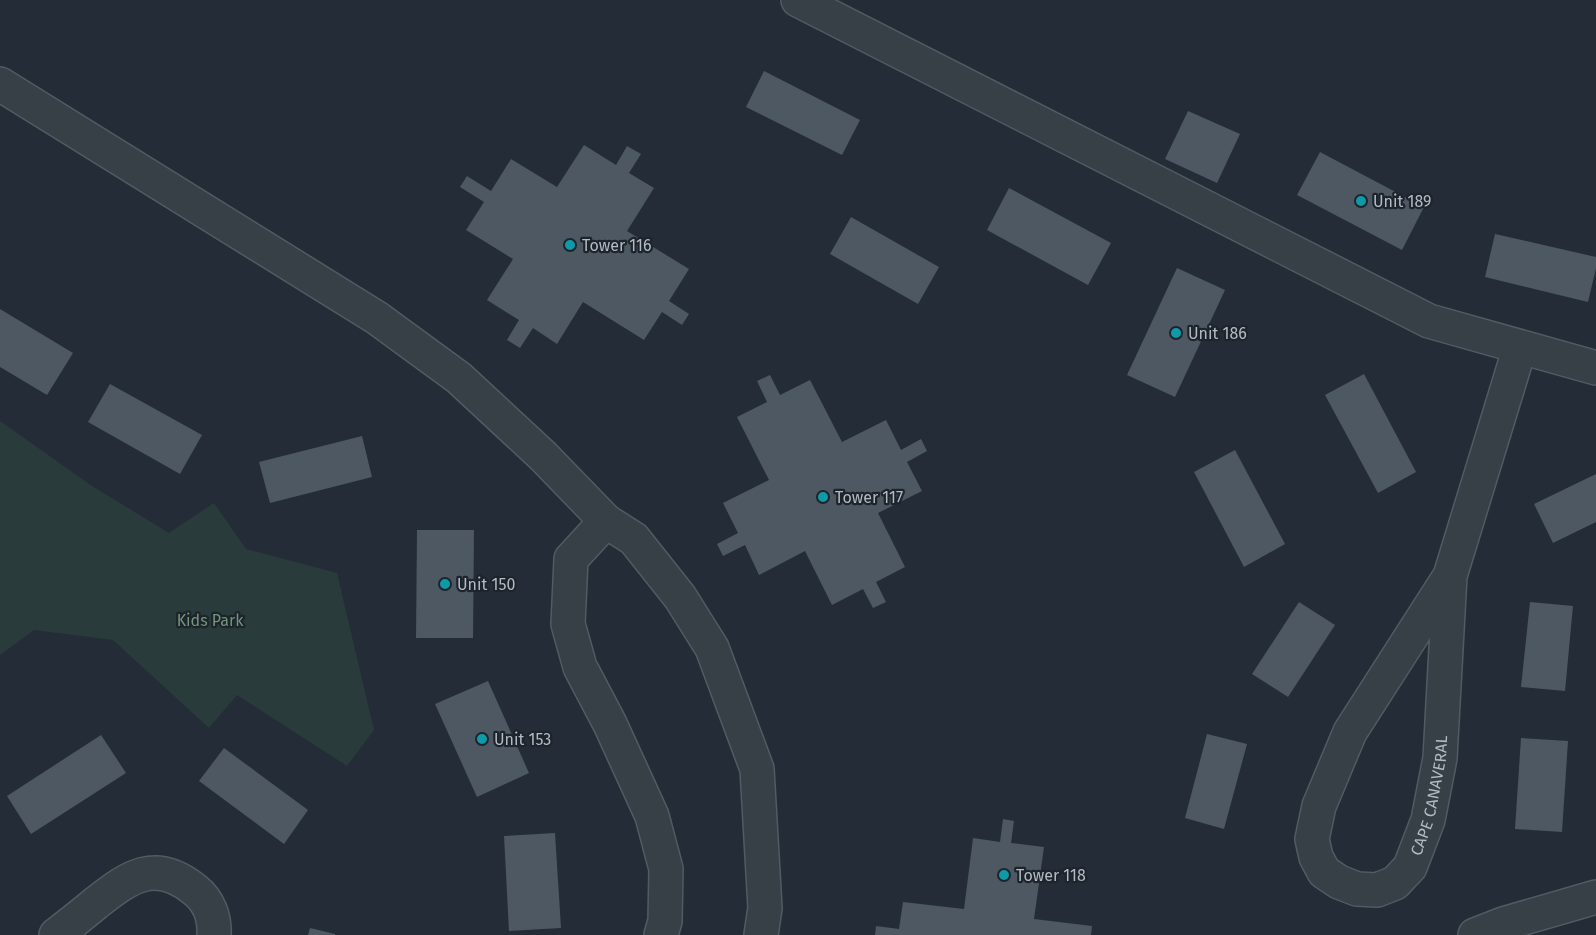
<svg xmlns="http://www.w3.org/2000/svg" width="1596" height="935" viewBox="0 0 1596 935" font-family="'Fira Sans',sans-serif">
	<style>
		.green { fill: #293b3a }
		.building { fill: #4d5862 }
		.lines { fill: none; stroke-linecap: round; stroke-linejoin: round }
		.minor-casing { stroke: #525a62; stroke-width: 36 }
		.minor { stroke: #373f47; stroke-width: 33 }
		.culture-dot { fill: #0f9aa8; stroke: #1d242c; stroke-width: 2 }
		.labels { text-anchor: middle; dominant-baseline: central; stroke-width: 4.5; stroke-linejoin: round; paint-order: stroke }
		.poi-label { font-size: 16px; fill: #b2bac4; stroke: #1d242c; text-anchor: start }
		.park-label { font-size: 16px; fill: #739679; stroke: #1d242c }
		.street-label { font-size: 16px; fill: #b2bac4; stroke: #1d242c }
	</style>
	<rect width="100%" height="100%" fill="#242d37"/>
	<!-- green -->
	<path class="green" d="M0 421 92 486 169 533 214 503 246 549 337 573 374 730 347 766 237 695 209 728 113 640 34 630 0 655Z"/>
	<!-- building -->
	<g class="building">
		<path d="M764 71 860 120 842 155 746 107Z"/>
		<path d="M1188 111 1240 134 1217 183 1165 159Z"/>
		<path d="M584 145 616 165 627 146 641 154 629 173 654 188 627 231 689 269 669 301 689 314 682 325 662 312 644 340 583 302 557 344 533 328 520 348 507 340 519 320 487 300 513 259 466 230 484 202 460 187 467 176 491 191 511 159 557 187Z"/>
		<path d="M1320 152 1424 207 1402 250 1297 195Z"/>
		<path d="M1009 188 1111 243 1088 285 987 230Z"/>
		<path d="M851 217 939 267 918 304 830 254Z"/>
		<path d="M1495 234 1596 257V268L1588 302 1485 277Z"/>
		<path d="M1177 268 1225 290 1175 397 1127 375Z"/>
		<path d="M0 309 73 353 47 395 0 367Z"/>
		<path d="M1364 374 1416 472 1378 493 1325 395Z"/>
		<path d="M770 375 780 395 810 380 842 442 886 420 901 450 921 439 927 451 907 462 922 491 878 513 905 567 876 582 886 602 873 608 863 589 832 605 805 551 759 575 745 545 723 556 717 544 738 533 723 503 769 480 737 417 767 402 757 381Z"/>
		<path d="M110 384 202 435 180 474 88 422Z"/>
		<path d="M362 436 372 477 270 503 259 462Z"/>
		<path d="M1235 450 1285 544 1244 567 1194 472Z"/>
		<path d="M1596 474V522L1553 543 1534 504Z"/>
		<path d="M417 530H474L473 638H416Z"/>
		<path d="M1299 602 1335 625 1288 697 1252 674Z"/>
		<path d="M1530 602 1573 606 1565 691 1521 687Z"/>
		<path d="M488 681 529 773 477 797 435 704Z"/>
		<path d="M1207 734 1247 744 1224 829 1185 818Z"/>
		<path d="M101 735 126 773 31 834 7 796Z"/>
		<path d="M1521 738 1568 741 1562 832 1515 829Z"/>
		<path d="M224 748 308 810 284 844 199 781Z"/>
		<path d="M1003 819 1014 821 1011 843 1044 847 1034 919 1092 926 1091 935H875L876 926 899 929 903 902 964 909 973 838 1000 842Z"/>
		<path d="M555 833 561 928 509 931 504 836Z"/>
		<path d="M310 928 335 934V935H308Z"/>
	</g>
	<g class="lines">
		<!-- minor casing -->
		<g class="minor-casing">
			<g id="minor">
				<path d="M798 0 1429 321 1596 368"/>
				<path d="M0 84 377 318 459 378 543 456 606 521 634 539 680 597 712 648 757 769 765 908 761 935"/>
				<path d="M606 521 571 559 568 624 580 667 610 724 652 816 666 869 665 921 661 935"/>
				<path id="s1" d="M1450 576 1350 732 1319 806 1312 839 1316 857 1324 872 1339 882 1357 889 1377 890 1395 883 1410 867 1428 820 1440 758 1450 576 1520 347"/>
				<path d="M56 935C70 924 83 914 96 903 130 876 156 858 195 890 209 901 215 918 214 935"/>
				<path d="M1475 935 1503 924 1596 897"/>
			</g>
		</g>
		<!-- minor -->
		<use href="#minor" class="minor"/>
	</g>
	<!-- markers -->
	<g class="culture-dot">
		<circle cx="1361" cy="201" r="6"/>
		<circle cx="570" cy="245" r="6"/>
		<circle cx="1176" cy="333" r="6"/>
		<circle cx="823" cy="497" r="6"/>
		<circle cx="445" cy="584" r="6"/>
		<circle cx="482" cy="739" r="6"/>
		<circle cx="1004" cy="875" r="6"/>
	</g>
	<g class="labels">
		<!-- poi labels -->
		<g class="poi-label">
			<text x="1373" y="201">Unit 189</text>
			<text x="582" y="245">Tower 116</text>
			<text x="1188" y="333">Unit 186</text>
			<text x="835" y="497">Tower 117</text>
			<text x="457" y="584">Unit 150</text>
			<text x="494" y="739">Unit 153</text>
			<text x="1016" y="875">Tower 118</text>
		</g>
		<!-- park labels -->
		<g class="park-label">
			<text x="210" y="620">Kids Park</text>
		</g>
		<!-- street labels -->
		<g class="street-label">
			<text stroke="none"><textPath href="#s1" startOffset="508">CAPE CANAVERAL</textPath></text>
		</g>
	</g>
</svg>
